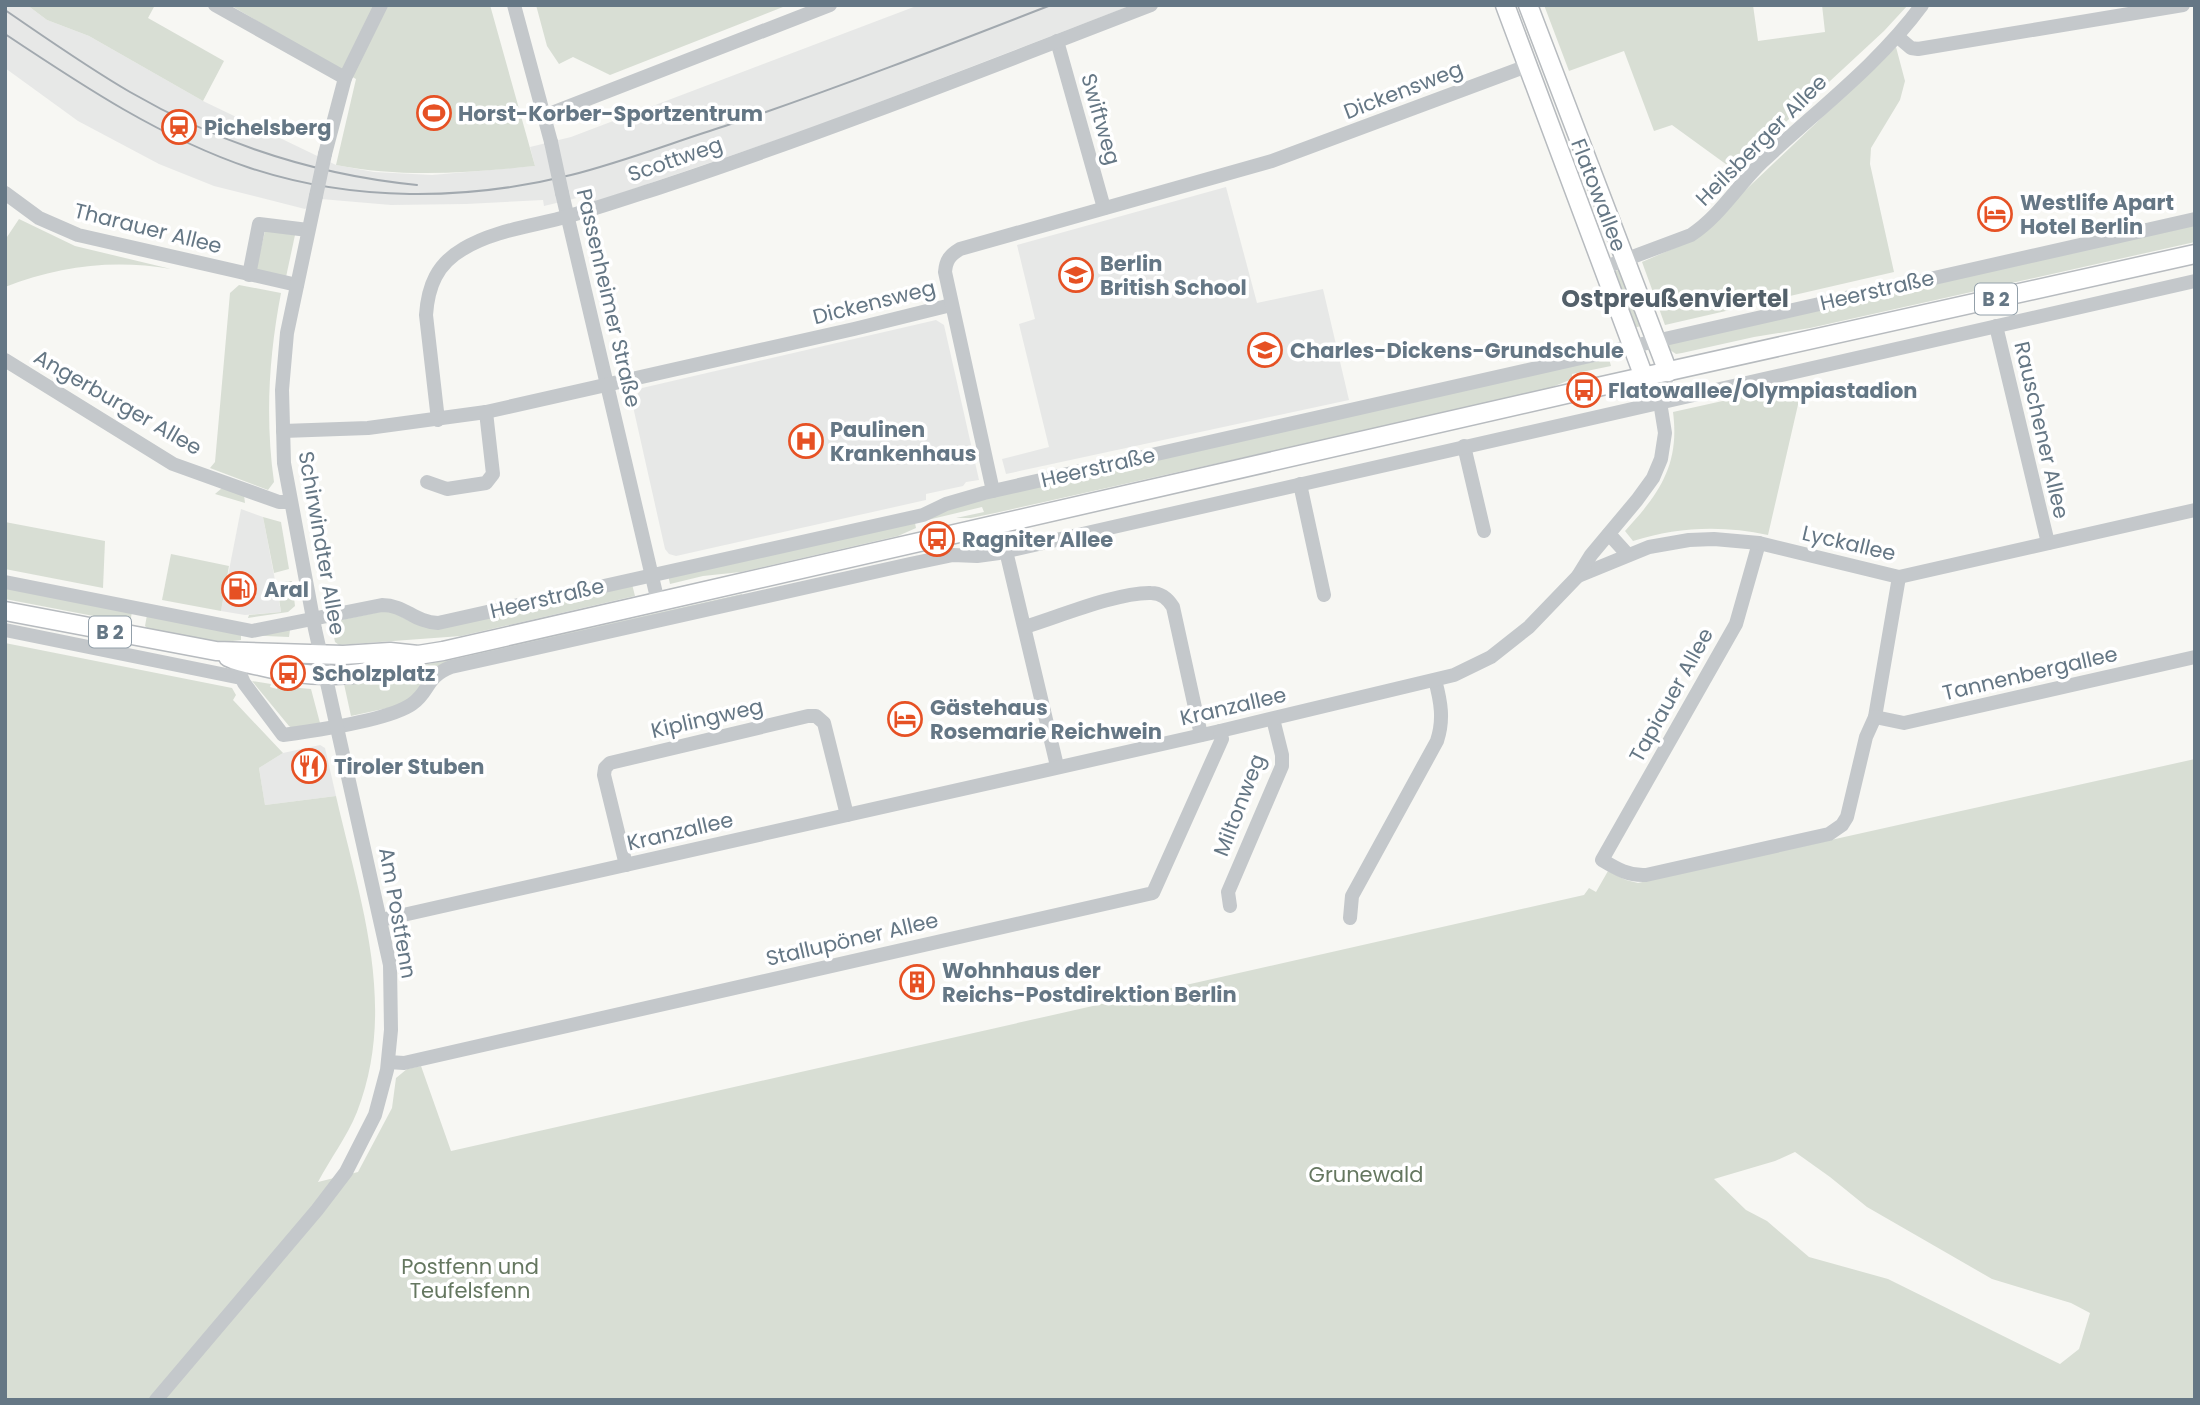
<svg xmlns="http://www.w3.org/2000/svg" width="2200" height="1405" viewBox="0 0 2200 1405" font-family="Poppins,sans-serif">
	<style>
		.built { fill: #e7e8e7 }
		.green { fill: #d8ded4; fill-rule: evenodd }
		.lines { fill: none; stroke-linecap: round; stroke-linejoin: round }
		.major-casing { stroke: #b7bbbf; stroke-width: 21 }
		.minor { stroke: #c4c8cb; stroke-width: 14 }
		.major { stroke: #fff; stroke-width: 18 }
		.tram { stroke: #a2a9af; stroke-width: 2 }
		.minor-bridge { stroke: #c4c8cb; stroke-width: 14 }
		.labels { text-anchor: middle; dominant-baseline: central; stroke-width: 7; stroke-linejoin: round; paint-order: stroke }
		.shield { fill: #fff; stroke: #93a0aa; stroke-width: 2 }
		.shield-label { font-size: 19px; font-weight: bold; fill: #657785 }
		.street-label { font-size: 21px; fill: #657785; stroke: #fff }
		.poi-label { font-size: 21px; font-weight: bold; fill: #657785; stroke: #fff; text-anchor: start }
		.park-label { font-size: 21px; fill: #657760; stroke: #fff }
		.quarter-label { font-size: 24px; font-weight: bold; fill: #53606a; stroke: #fff }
	</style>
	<rect width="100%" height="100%" fill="#f7f7f3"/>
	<!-- built -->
	<g class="built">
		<path d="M5 5H27L47 20 89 36 203 101 336 165 374 172 432 175 535 166 530 147 571 137 919 5H1132L812 128 595 202H587L585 196 544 206 543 200 466 204 391 205 321 199 305 209 214 186 159 164 78 121 5 68Z"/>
		<path d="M1226 187 1257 303 1323 289 1349 400 1006 474 1002 459 1049 447 1019 324 1035 319 1017 245Z"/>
		<path d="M936 320 944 325 979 480 966 482 963 486 926 494V500L676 556 669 554 665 549 632 402 642 388Z"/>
		<path d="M241 509 263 517 281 612 245 615 221 611Z"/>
		<path d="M320 745 325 748 336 796 265 805 259 768 283 753Z"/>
	</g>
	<!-- green -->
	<g class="green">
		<path d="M27 5H155L148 18 224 61 203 101 89 36 47 20Z"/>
		<path d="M230 5H490L535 166C467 173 403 178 336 165L356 79Z"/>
		<path d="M536 5H788L610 75 573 57 559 64 547 46Z"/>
		<path d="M1544 5H1753L1758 41 1825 32 1822 5H1908L1884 31 1734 170 1672 125 1654 131 1624 51 1569 71Z"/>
		<path d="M1896 47 1905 81 1900 100 1871 148 1870 164 1894 272 1665 325 1642 262 1693 240Z"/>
		<path d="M19 219 75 246 171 269C113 259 59 266 5 287V240Z"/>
		<path d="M2195 222V242L1810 328 1754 337 1682 353 1676 354 1670 350 1666 342Z"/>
		<path d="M265 231 295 235 286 277 256 269Z"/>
		<path d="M1620 269 1644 325 1634 328 1614 272Z"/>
		<path d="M239 285 281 293C269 356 265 418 274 482L268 490 210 468 215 462 230 293Z"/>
		<path d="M1608 355 1611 366 1572 374V379L1545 390 995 513 971 518H956L984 512 982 507 915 523 916 528 898 536 741 572 703 576 670 584 668 575 962 502Z"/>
		<path d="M1803 383 1768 535C1722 525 1677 527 1633 541L1625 531C1659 494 1680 465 1673 412Z"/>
		<path d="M222 488 244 495 245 503 215 494Z"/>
		<path d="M263 517 281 522 289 569 274 573Z"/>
		<path d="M5 522 105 541 103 588 5 569Z"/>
		<path d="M171 554 229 566 221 611 162 600Z"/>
		<path d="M292 581 295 606 288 612 248 618 249 615 281 612 277 586 280 582Z"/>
		<path d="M632 584 635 596 461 636 339 645 335 642 331 622 389 610 409 621Z"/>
		<path d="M5 587 132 612 130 623 5 599Z"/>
		<path d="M742 594 743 598 443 666 417 694 397 706 351 716 344 684H339Z"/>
		<path d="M147 615 290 630 289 637 241 635V640C210 645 178 634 147 628L145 626Z"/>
		<path d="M5 643 232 688 236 695 233 700 283 753 259 768 265 805 336 796C360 901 398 1006 357 1112 347 1137 330 1159 318 1182L358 1172 392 1108 396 1078 407 1069 421 1066 451 1151 1584 895 1589 888 1596 892 1608 871 1626 880 1638 883 2195 759V1400H5ZM1795 1152 1830 1177 1867 1207 1992 1279 2071 1303 2090 1313 2079 1349 2060 1364 1888 1279 1809 1257 1767 1221 1746 1210 1714 1179 1775 1161Z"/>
		<path d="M252 681 271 684 270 687 277 689 278 686 311 689 320 723 292 728 289 726Z"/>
	</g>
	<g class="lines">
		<!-- major casing -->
		<g class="major-casing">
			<g id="major">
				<path d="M1505 5 1644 377"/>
				<path d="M1528 5 1668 372"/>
				<path d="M5 611 216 651 343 655 390 652 418 655 443 651 1584 390 2195 254"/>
				<path d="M228 657C238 662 249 664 260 666 310 679 368 680 416 656"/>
			</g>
		</g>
		<!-- minor -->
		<g class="minor">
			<path d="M215 5 345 78"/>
			<path d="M514 5 551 142"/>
			<path d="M1898 37 1911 48 1918 49 2183 5"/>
			<path d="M1057 41 1104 208"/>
			<path d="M544 116 830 5"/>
			<path d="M325 154 345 78 381 5"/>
			<path d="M5 193 39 218 78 235 297 285"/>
			<path d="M562 193 658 602"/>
			<path d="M1603 268 1691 235C1720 216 1737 186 1762 162 1816 111 1878 65 1922 5"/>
			<path d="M249 275 259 224 308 230"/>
			<path d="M1996 326 2048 543"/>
			<path d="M5 360 173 464 279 502H290"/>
			<path d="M438 420 426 315C428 286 437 264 463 249 494 230 534 226 569 216 601 207 633 196 664 186 829 131 990 67 1151 5"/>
			<path d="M283 431 368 428 486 412 854 329 951 305"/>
			<path d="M1464 446 1484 531"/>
			<path d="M427 482 447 489 486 483 493 474 486 412"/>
			<path d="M1300 484 1324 595"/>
			<path d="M993 491 945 272C946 260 950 255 960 249L1272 161 1527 66"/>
			<path d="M1609 534 1628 555"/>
			<path d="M1759 543 1736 624 1602 860C1617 869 1629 876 1646 875L1829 834 1842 825 1847 817 1866 737 1875 717 1899 577"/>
			<path d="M1006 551 1057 766"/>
			<path d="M1578 576 1649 547 1689 540 1714 539 1759 543 1899 577 2195 510"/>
			<path d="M5 582 252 631 382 605C405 605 414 622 438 623L923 515 946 504 984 493 2195 219"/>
			<path d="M1025 627C1058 617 1118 592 1151 593 1162 593 1168 599 1173 607L1201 735"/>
			<path d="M5 630 241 678"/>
			<path d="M234 660 244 683 283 735C313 731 389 720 412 704 430 692 425 677 451 667L910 564 953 555 977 556 999 553 2195 281"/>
			<path d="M1875 717 1904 723 2195 657"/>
			<path d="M626 865 604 775 605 768 610 763 808 716H816L824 723 847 815"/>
			<path d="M1230 906 1228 892 1282 766V755L1273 719"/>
			<path d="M1350 918 1352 896 1437 741C1444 720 1441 702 1435 680"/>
			<path d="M381 920 1220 731 1454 675 1491 657 1529 627 1578 576 1591 555 1637 500 1653 478 1661 459 1665 433 1660 402 1668 372"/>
			<path d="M388 1062 404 1063 1153 893 1222 739 1220 731"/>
			<path d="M156 1400 317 1210 346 1172 375 1115 387 1070 391 1030 390 965 315 629 284 463 282 390 287 333 316 196"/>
		</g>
		<!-- major -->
		<use href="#major" class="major"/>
		<!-- tram -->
		<g class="tram">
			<path d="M5 10C46 38 87 67 130 92 218 143 316 175 417 185"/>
			<path d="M5 34C83 86 161 138 250 168 353 202 466 201 571 175 623 162 674 142 725 126 835 89 943 47 1051 5"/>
		</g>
		<!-- minor-bridge -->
		<g class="minor-bridge">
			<path d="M551 142 562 193"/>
			<path d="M316 196 325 154"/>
		</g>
	</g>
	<!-- icons -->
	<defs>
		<g id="stadium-ring" transform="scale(1.75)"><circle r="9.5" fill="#fff" stroke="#e65124" stroke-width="1.5"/><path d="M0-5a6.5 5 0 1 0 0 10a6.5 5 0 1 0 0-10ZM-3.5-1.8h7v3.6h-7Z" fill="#e65124"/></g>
		<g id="station-ring" transform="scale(1.75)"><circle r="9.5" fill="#fff" stroke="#e65124" stroke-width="1.5"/><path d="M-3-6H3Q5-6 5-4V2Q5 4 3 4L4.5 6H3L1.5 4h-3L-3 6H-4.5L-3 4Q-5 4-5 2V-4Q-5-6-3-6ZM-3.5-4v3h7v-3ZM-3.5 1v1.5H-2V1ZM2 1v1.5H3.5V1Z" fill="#e65124"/></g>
		<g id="hotel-ring" transform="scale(1.75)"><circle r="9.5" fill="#fff" stroke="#e65124" stroke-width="1.5"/><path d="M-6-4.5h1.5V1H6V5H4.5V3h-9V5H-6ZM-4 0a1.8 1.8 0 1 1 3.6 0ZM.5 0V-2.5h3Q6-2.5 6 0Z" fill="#e65124"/></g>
		<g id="school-ring" transform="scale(1.75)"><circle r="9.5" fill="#fff" stroke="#e65124" stroke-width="1.5"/><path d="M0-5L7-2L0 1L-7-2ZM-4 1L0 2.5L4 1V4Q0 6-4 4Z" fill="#e65124"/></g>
		<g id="bus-ring" transform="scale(1.75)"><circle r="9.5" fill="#fff" stroke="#e65124" stroke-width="1.5"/><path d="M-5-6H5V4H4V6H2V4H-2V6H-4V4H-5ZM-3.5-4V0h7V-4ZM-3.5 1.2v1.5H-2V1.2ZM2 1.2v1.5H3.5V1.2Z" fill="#e65124"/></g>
		<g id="hospital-ring" transform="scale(1.75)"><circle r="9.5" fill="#fff" stroke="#e65124" stroke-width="1.5"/><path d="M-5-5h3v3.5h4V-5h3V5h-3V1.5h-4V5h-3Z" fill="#e65124"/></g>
		<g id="fuel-ring" transform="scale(1.75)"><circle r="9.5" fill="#fff" stroke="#e65124" stroke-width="1.5"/><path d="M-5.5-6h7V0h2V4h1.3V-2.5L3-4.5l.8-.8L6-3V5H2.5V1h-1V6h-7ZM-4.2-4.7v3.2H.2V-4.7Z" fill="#e65124"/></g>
		<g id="restaurant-ring" transform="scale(1.75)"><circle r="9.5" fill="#fff" stroke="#e65124" stroke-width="1.5"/><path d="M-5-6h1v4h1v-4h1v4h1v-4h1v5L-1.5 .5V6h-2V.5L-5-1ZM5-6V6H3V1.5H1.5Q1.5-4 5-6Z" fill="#e65124"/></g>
		<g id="building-ring" transform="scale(1.75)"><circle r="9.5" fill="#fff" stroke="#e65124" stroke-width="1.5"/><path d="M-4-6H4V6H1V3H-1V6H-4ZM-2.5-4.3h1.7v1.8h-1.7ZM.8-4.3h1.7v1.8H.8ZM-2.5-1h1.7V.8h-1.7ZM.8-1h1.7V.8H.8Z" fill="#e65124"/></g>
	</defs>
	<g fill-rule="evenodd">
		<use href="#stadium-ring" x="434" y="113"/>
		<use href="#station-ring" x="179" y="127"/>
		<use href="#hotel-ring" x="1995" y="214"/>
		<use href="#school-ring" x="1076" y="275"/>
		<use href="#school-ring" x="1265" y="350"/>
		<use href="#bus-ring" x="1584" y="390"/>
		<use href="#hospital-ring" x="806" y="441"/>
		<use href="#bus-ring" x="937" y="539"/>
		<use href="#fuel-ring" x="239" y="589"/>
		<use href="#bus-ring" x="288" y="673"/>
		<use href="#hotel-ring" x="905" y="719"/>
		<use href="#restaurant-ring" x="309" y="766"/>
		<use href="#building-ring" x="917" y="982"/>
	</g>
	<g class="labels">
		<!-- shield labels -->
		<g class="shield">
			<rect x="1975" y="283.5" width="42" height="31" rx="5"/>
			<rect x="89" y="616.5" width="42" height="31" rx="5"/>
		</g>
		<g class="shield-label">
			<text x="1996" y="299">B 2</text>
			<text x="110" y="632">B 2</text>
		</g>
		<!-- street labels -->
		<g class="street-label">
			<text transform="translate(1403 90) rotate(-21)">Dickensweg</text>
			<text transform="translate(1101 119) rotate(74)">Swiftweg</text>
			<text transform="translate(1761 140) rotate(-45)">Heilsberger Allee</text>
			<text transform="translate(675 159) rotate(-19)">Scottweg</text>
			<text transform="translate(1599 195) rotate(69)">Flatowallee</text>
			<text transform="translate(148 228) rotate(14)">Tharauer Allee</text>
			<text transform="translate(1877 290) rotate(-13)">Heerstraße</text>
			<text transform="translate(609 298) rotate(77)">Passenheimer Straße</text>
			<text transform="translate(874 302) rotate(-14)">Dickensweg</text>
			<text transform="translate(118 402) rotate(30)">Angerburger Allee</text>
			<text transform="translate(2042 430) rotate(77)">Rauschener Allee</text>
			<text transform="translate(1098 467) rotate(-13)">Heerstraße</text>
			<text transform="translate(322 543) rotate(80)">Schirwindter Allee</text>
			<text transform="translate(1849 543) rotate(13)">Lyckallee</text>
			<text transform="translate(547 598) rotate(-13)">Heerstraße</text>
			<text transform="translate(2030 673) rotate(-13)">Tannenbergallee</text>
			<text transform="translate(1671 695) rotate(-61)">Tapiauer Allee</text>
			<text transform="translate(1233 706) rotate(-13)">Kranzallee</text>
			<text transform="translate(707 718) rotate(-13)">Kiplingweg</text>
			<text transform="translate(1239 805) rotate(-69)">Miltonweg</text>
			<text transform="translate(680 831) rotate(-13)">Kranzallee</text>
			<text transform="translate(398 913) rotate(80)">Am Postfenn</text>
			<text transform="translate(852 939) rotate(-13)">Stallupöner Allee</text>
		</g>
		<!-- poi labels -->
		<g class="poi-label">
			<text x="458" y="113">Horst-Korber-Sportzentrum</text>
			<text x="204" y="127">Pichelsberg</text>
			<text x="2020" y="202">Westlife Apart<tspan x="2020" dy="24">Hotel Berlin</tspan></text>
			<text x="1100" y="263">Berlin<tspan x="1100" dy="24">British School</tspan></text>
			<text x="1290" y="350">Charles-Dickens-Grundschule</text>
			<text x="1608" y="390">Flatowallee/Olympiastadion</text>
			<text x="830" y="429">Paulinen<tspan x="830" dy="24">Krankenhaus</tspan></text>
			<text x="962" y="539">Ragniter Allee</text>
			<text x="264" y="589">Aral</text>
			<text x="312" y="673">Scholzplatz</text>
			<text x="930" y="707">Gästehaus<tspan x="930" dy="24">Rosemarie Reichwein</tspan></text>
			<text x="334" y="766">Tiroler Stuben</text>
			<text x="942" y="970">Wohnhaus der<tspan x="942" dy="24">Reichs-Postdirektion Berlin</tspan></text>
		</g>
		<!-- park labels -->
		<g class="park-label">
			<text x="1366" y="1174">Grunewald</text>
			<text x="470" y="1266">Postfenn und<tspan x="470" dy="24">Teufelsfenn</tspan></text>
		</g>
		<!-- quarter labels -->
		<g class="quarter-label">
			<text x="1675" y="298">Ostpreußenviertel</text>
		</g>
	</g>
	<!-- border -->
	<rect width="2200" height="1405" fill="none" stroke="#657785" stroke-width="14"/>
</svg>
